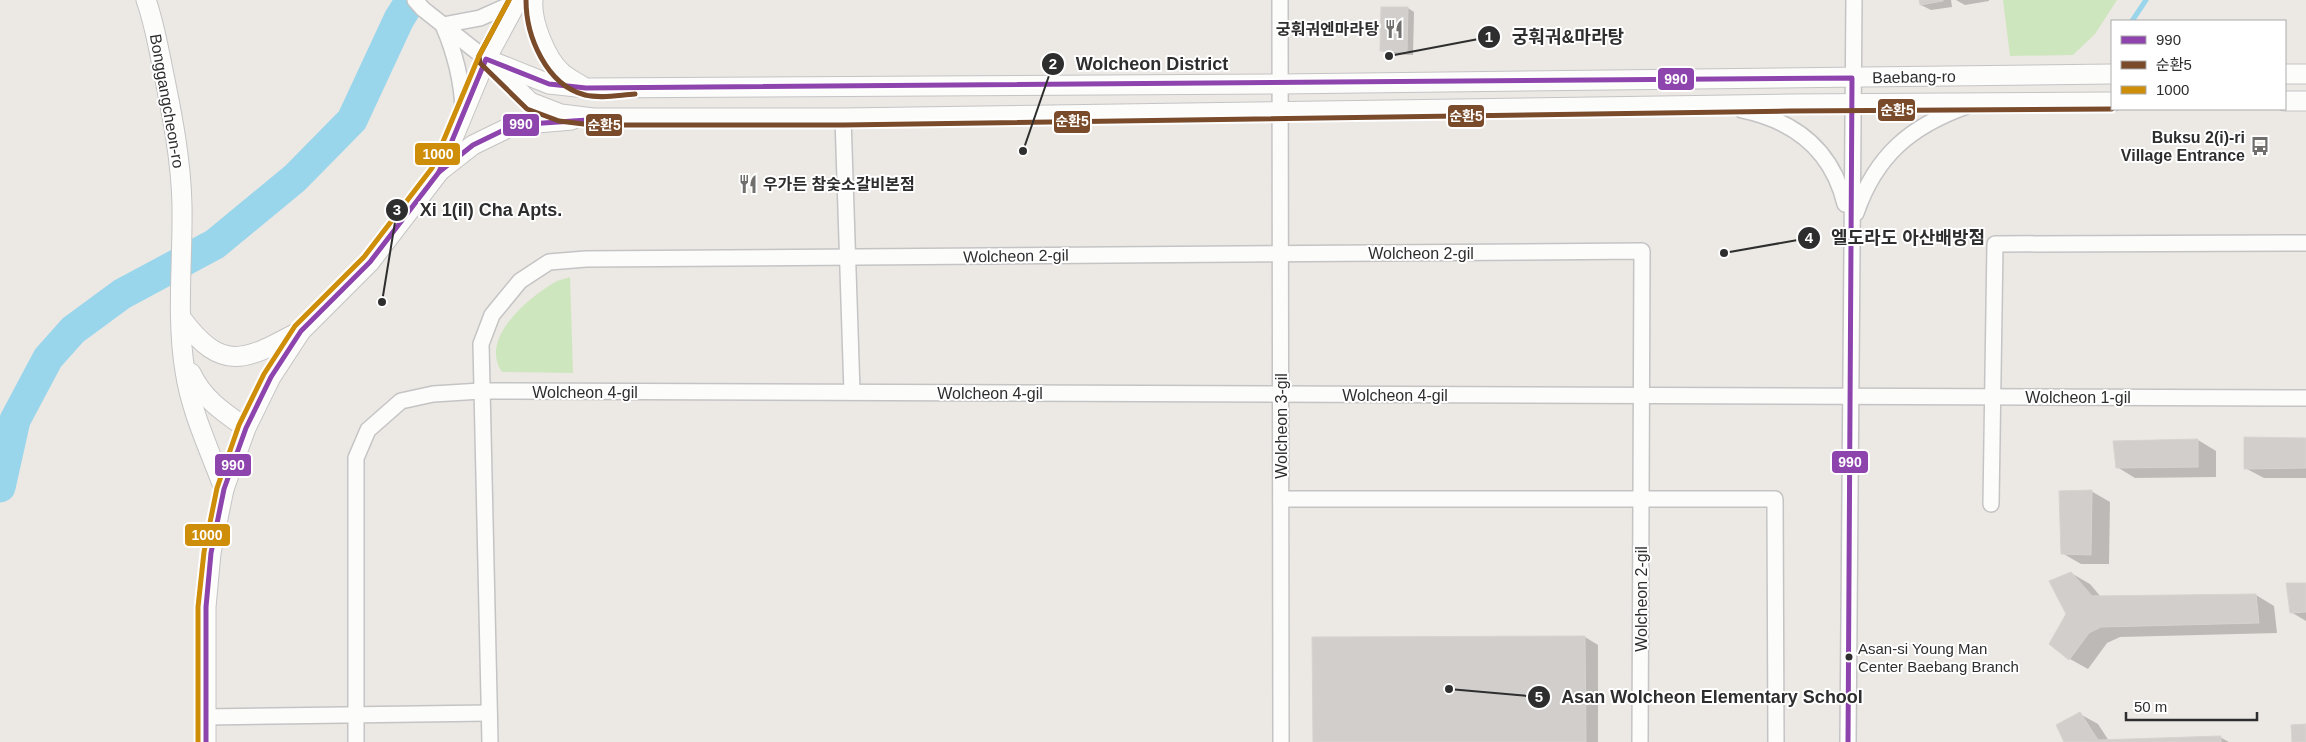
<svg xmlns="http://www.w3.org/2000/svg" width="2306" height="742" viewBox="0 0 2306 742" font-family="Helvetica,'Noto Sans KR',sans-serif">
	<style>
		.green { fill: #cee6be }
		.shadow { fill: #0003 }
		.lines { fill: none; stroke-linecap: round; stroke-linejoin: round }
		.stream { stroke: #99d6ec; stroke-width: 5 }
		.river { stroke: #99d6ec; stroke-width: 31 }
		.building { fill: #d1cecb; stroke: #d7d4d0 }
		.minor-casing { stroke: #c5c4c5; stroke-width: 18 }
		.tertiary-casing { stroke: #c5c4c5; stroke-width: 21 }
		.minor { stroke: #fcfcfb; stroke-width: 15 }
		.tertiary { stroke: #fcfcfb; stroke-width: 19 }
		.bus-1-casing { stroke: #fff; stroke-width: 9 }
		.bus-2-casing { stroke: #fff; stroke-width: 9 }
		.bus-3-casing { stroke: #fff; stroke-width: 9 }
		.bus-1 { stroke: #8e44ad; stroke-width: 5 }
		.bus-2 { stroke: #7a4b2a; stroke-width: 5 }
		.bus-3 { stroke: #cf8e09; stroke-width: 5 }
		.bus-dot { fill: #2e2e2e; stroke: #fff; stroke-width: 2 }
		.labels { text-anchor: middle; dominant-baseline: central; stroke-width: 4; stroke-linejoin: round; paint-order: stroke }
		.bus-label { font-size: 15px; fill: #2e2e2e; stroke: #fff; text-anchor: start }
		.poi-label { font-size: 16px; font-weight: bold; fill: #2e2e2e; stroke: #fff; text-anchor: end }
		.street-label { font-size: 16px; fill: #2e2e2e; stroke: #fff }
		.leader { fill: none; stroke: #2e2e2e; stroke-width: 2 }
		.callout-dot { fill: #2e2e2e; stroke: #fff; stroke-width: 2 }
		.mark-label { font-size: 15px; text-anchor: middle; font-weight: bold; fill: #fff }
		.callout-label { font-size: 18px; text-anchor: middle; font-weight: bold; fill: #2e2e2e; stroke: #fff; stroke-width: 4; stroke-linejoin: round; paint-order: stroke }
		.line-badge { stroke: #fff; stroke-width: 2 }
		.badge-label { font-size: 14px; text-anchor: middle; font-weight: bold; fill: #fff }
	</style>
	<rect width="100%" height="100%" fill="#ece8e4"/>
	<!-- green -->
	<g class="green">
		<path d="M2003 0H2117L2095 34 2073 55 2010 56Z"/>
		<path d="M570 277 573 373 502 372C479 339 527 299 552 284 557 280 565 279 570 277Z"/>
	</g>
	<!-- shadow -->
	<g class="shadow">
		<path d="M1920 0H1951L1952 7 1931 10 1921 5Z"/>
		<path d="M1956 0H1989V1L1965 5Z"/>
		<path d="M1408 8 1414 12 1413 55 1388 54 1382 51Z"/>
		<path d="M2306 439V478H2264L2245 468Z"/>
		<path d="M2198 440 2216 451V477L2135 478 2117 467Z"/>
		<path d="M2091 491 2110 502 2109 564H2081L2062 553Z"/>
		<path d="M2071 573 2090 584 2101 597 2256 595 2274 606 2277 633 2120 637 2107 643 2088 669 2070 659 2067 615Z"/>
		<path d="M2306 584V621L2291 612Z"/>
		<path d="M1585 637 1598 645V742H1314Z"/>
		<path d="M2080 714 2098 724 2109 741 2220 737 2229 742H2065Z"/>
	</g>
	<g class="lines">
		<!-- stream -->
		<path class="stream" d="M2132 21 2146 0"/>
		<!-- river -->
		<path class="river" d="M0 487 15 420 48 358 73 330 122 294 215 244 295 178 352 120 399 19 411 0"/>
	</g>
	<!-- building -->
	<g class="building">
		<path d="M1919 0H1943V1L1920 5Z"/>
		<path d="M1381 7H1408L1407 52 1380 51Z"/>
		<path d="M2244 437 2306 438V468L2244 469Z"/>
		<path d="M2198 439V467L2116 468 2113 441Z"/>
		<path d="M2092 490 2091 555 2061 554 2059 491Z"/>
		<path d="M2071 572 2092 596 2256 594 2259 623 2101 627 2089 633 2069 660 2049 644 2066 614 2049 581Z"/>
		<path d="M2286 583H2306V612L2290 613Z"/>
		<path d="M1585 636 1586 742H1313L1312 637Z"/>
		<path d="M2080 712 2098 740 2221 736V742H2064L2056 725Z"/>
		<path d="M2306 724V742H2292L2291 725Z"/>
	</g>
	<g class="lines">
		<!-- minor casing -->
		<g class="minor-casing">
			<g id="minor">
				<path d="M415 0 423 9 486 59"/>
				<path d="M1280 0 1281 742"/>
				<path d="M463 110C462 79 455 53 443 25L480 18 516 2"/>
				<path d="M1742 110C1795 121 1832 150 1845 204"/>
				<path d="M843 118 852 392"/>
				<path d="M1856 213C1876 155 1911 126 1967 106"/>
				<path d="M1281 499H1775L1776 742"/>
				<path d="M1991 504 1995 244 2306 243"/>
				<path d="M205 717 489 713"/>
				<path d="M356 742V458L368 430 401 401 433 394 481 391 2306 398"/>
				<path d="M490 742 481 344 492 315 520 281 549 262 586 259 1642 251 1640 742"/>
				<path d="M1848 742 1854 0"/>
			</g>
		</g>
		<!-- tertiary casing -->
		<g class="tertiary-casing">
			<g id="tertiary">
				<path d="M146 0C154 22 158 46 163 70 172 114 181 159 182 205 183 259 176 317 185 371 191 412 210 451 224 489"/>
				<path d="M533 0C531 21 546 59 562 73 568 78 576 82 582 86"/>
				<path d="M486 59 530 102 561 114 593 118H843L1789 104 2112 102"/>
				<path d="M494 62 549 84 586 88 1280 84 2112 74"/>
				<path d="M2285 74H2306"/>
				<path d="M2285 101H2306"/>
				<path d="M441 170 473 145 514 125 572 120"/>
				<path d="M182 319C223 374 246 360 300 331"/>
				<path d="M191 373C203 399 223 412 246 428"/>
				<path d="M206 742V607L211 553 224 489 246 428 271 377 301 331 370 262 439 172 486 59 518 0"/>
			</g>
		</g>
		<!-- minor -->
		<use href="#minor" class="minor"/>
		<!-- tertiary -->
		<use href="#tertiary" class="tertiary"/>
		<!-- bus-1 casing -->
		<g class="bus-1-casing">
			<g id="bus-1">
				<path d="M439 172 473 145 514 125 617 118"/>
				<path d="M206 742V607L211 553 224 489 246 428 271 377 301 331 370 262 439 172 486 59 549 84 586 88 1852 78 1848 742"/>
			</g>
		</g>
		<!-- bus-2 casing -->
		<g class="bus-2-casing">
			<g id="bus-2">
				<path d="M509 0 479 56 480 63 527 109 559 121 592 125H843L1789 111 2112 109"/>
				<path d="M526 0C526 36 546 85 585 95 601 99 619 95 635 94"/>
			</g>
		</g>
		<!-- bus-3 casing -->
		<g class="bus-3-casing">
			<path id="bus-3" d="M198 742V607L204 552 217 488 239 425 264 374 295 326 364 257 432 168 479 56 509 0"/>
		</g>
		<!-- bus-1 -->
		<use href="#bus-1" class="bus-1"/>
		<!-- bus-2 -->
		<use href="#bus-2" class="bus-2"/>
		<!-- bus-3 -->
		<use href="#bus-3" class="bus-3"/>
	</g>
	<!-- icons -->
	<defs>
		<g id="restaurant-bare" transform="scale(1.5)"><path d="M-5-6h1v4h1v-4h1v4h1v-4h1v5L-1.5 .5V6h-2V.5L-5-1ZM5-6V6H3V1.5H1.5Q1.5-4 5-6Z" fill="#706f6e" stroke="#fff" stroke-width="2.5" paint-order="stroke"/></g>
		<g id="bus-bare" transform="scale(1.5)"><path d="M-5-6H5V4H4V6H2V4H-2V6H-4V4H-5ZM-3.5-4V0h7V-4ZM-3.5 1.2v1.5H-2V1.2ZM2 1.2v1.5H3.5V1.2Z" fill="#706f6e" stroke="#fff" stroke-width="2.5" paint-order="stroke"/></g>
	</defs>
	<g fill-rule="evenodd">
		<use href="#restaurant-bare" x="1394" y="29"/>
		<use href="#bus-bare" x="2260" y="146"/>
		<use href="#restaurant-bare" x="748" y="184"/>
	</g>
	<!-- markers -->
	<circle class="bus-dot" cx="1849" cy="657" r="4.5"/>
	<g class="labels">
		<!-- bus labels -->
		<g class="bus-label">
			<text x="1858" y="648">Asan-si Young Man<tspan x="1858" dy="18">Center Baebang Branch</tspan></text>
		</g>
		<!-- poi labels -->
		<g class="poi-label">
			<text x="1379" y="29">궁훠궈엔마라탕</text>
			<text x="2245" y="137">Buksu 2(i)-ri<tspan x="2245" dy="18">Village Entrance</tspan></text>
			<text x="763" y="184" text-anchor="start">우가든 참숯소갈비본점</text>
		</g>
		<!-- street labels -->
		<g class="street-label">
			<text transform="translate(1914 77) rotate(-1)">Baebang-ro</text>
			<text transform="translate(167 101) rotate(80)">Bonggangcheon-ro</text>
			<text x="1421" y="253">Wolcheon 2-gil</text>
			<text transform="translate(1016 256) rotate(-1)">Wolcheon 2-gil</text>
			<text x="585" y="392">Wolcheon 4-gil</text>
			<text x="990" y="393">Wolcheon 4-gil</text>
			<text x="1395" y="395">Wolcheon 4-gil</text>
			<text x="2078" y="397">Wolcheon 1-gil</text>
			<text transform="translate(1281 426) rotate(-90)">Wolcheon 3-gil</text>
			<text transform="translate(1641 599) rotate(-90)">Wolcheon 2-gil</text>
		</g>
	</g>
	<!-- callouts -->
	<path class="leader" d="M1389 56L1489 37M1023 151L1053 64M382 302L397 210M1724 253L1809 238M1449 689L1539 697"/>
	<g class="callout-dot">
		<circle cx="1389" cy="56" r="5"/>
		<circle cx="1023" cy="151" r="5"/>
		<circle cx="382" cy="302" r="5"/>
		<circle cx="1724" cy="253" r="5"/>
		<circle cx="1449" cy="689" r="5"/>
		<circle cx="1489" cy="37" r="12"/>
		<circle cx="1053" cy="64" r="12"/>
		<circle cx="397" cy="210" r="12"/>
		<circle cx="1809" cy="238" r="12"/>
		<circle cx="1539" cy="697" r="12"/>
	</g>
	<g class="mark-label">
		<text x="1489" y="42">1</text>
		<text x="1053" y="69">2</text>
		<text x="397" y="215">3</text>
		<text x="1809" y="243">4</text>
		<text x="1539" y="702">5</text>
	</g>
	<g class="callout-label">
		<text x="1568" y="43">궁훠궈&amp;마라탕</text>
		<text x="1152" y="70">Wolcheon District</text>
		<text x="491" y="216">Xi 1(il) Cha Apts.</text>
		<text x="1908" y="244">엘도라도 아산배방점</text>
		<text x="1712" y="703">Asan Wolcheon Elementary School</text>
	</g>
	<g class="line-badge">
		<rect x="1657" y="67" width="38" height="24" rx="5" fill="#8e44ad"/>
		<rect x="1877" y="98" width="39" height="24" rx="5" fill="#7a4b2a"/>
		<rect x="1447" y="104" width="38" height="24" rx="5" fill="#7a4b2a"/>
		<rect x="1053" y="110" width="38" height="24" rx="5" fill="#7a4b2a"/>
		<rect x="502" y="113" width="38" height="24" rx="5" fill="#8e44ad"/>
		<rect x="585" y="113" width="38" height="24" rx="5" fill="#7a4b2a"/>
		<rect x="414" y="142" width="47" height="24" rx="5" fill="#cf8e09"/>
		<rect x="1831" y="450" width="38" height="24" rx="5" fill="#8e44ad"/>
		<rect x="214" y="453" width="38" height="24" rx="5" fill="#8e44ad"/>
		<rect x="184" y="523" width="47" height="24" rx="5" fill="#cf8e09"/>
	</g>
	<g class="badge-label">
		<text x="1676" y="84">990</text>
		<text x="1897" y="115">순환5</text>
		<text x="1466" y="121">순환5</text>
		<text x="1072" y="126">순환5</text>
		<text x="521" y="129">990</text>
		<text x="604" y="130">순환5</text>
		<text x="438" y="159">1000</text>
		<text x="1850" y="467">990</text>
		<text x="233" y="470">990</text>
		<text x="207" y="540">1000</text>
	</g>
	<!-- legend -->
	<rect x="2111" y="20" width="175" height="90" fill="#ffffff" stroke="#ababab"/>
	<rect x="2121" y="36" width="25" height="8" fill="#8e44ad" stroke="#ababab"/>
	<text x="2156" y="45" font-size="15" fill="#2e2e2e">990</text>
	<rect x="2121" y="61" width="25" height="8" fill="#7a4b2a" stroke="#ababab"/>
	<text x="2156" y="70" font-size="15" fill="#2e2e2e">순환5</text>
	<rect x="2121" y="86" width="25" height="8" fill="#cf8e09" stroke="#ababab"/>
	<text x="2156" y="95" font-size="15" fill="#2e2e2e">1000</text>
	<!-- scale -->
	<path d="M2126 712v8h131v-8" fill="none" stroke="#2e2e2e" stroke-width="2.5"/>
	<text x="2134" y="712" font-size="15" fill="#2e2e2e" stroke="#ffffff" stroke-width="4" paint-order="stroke">50 m</text>
</svg>
